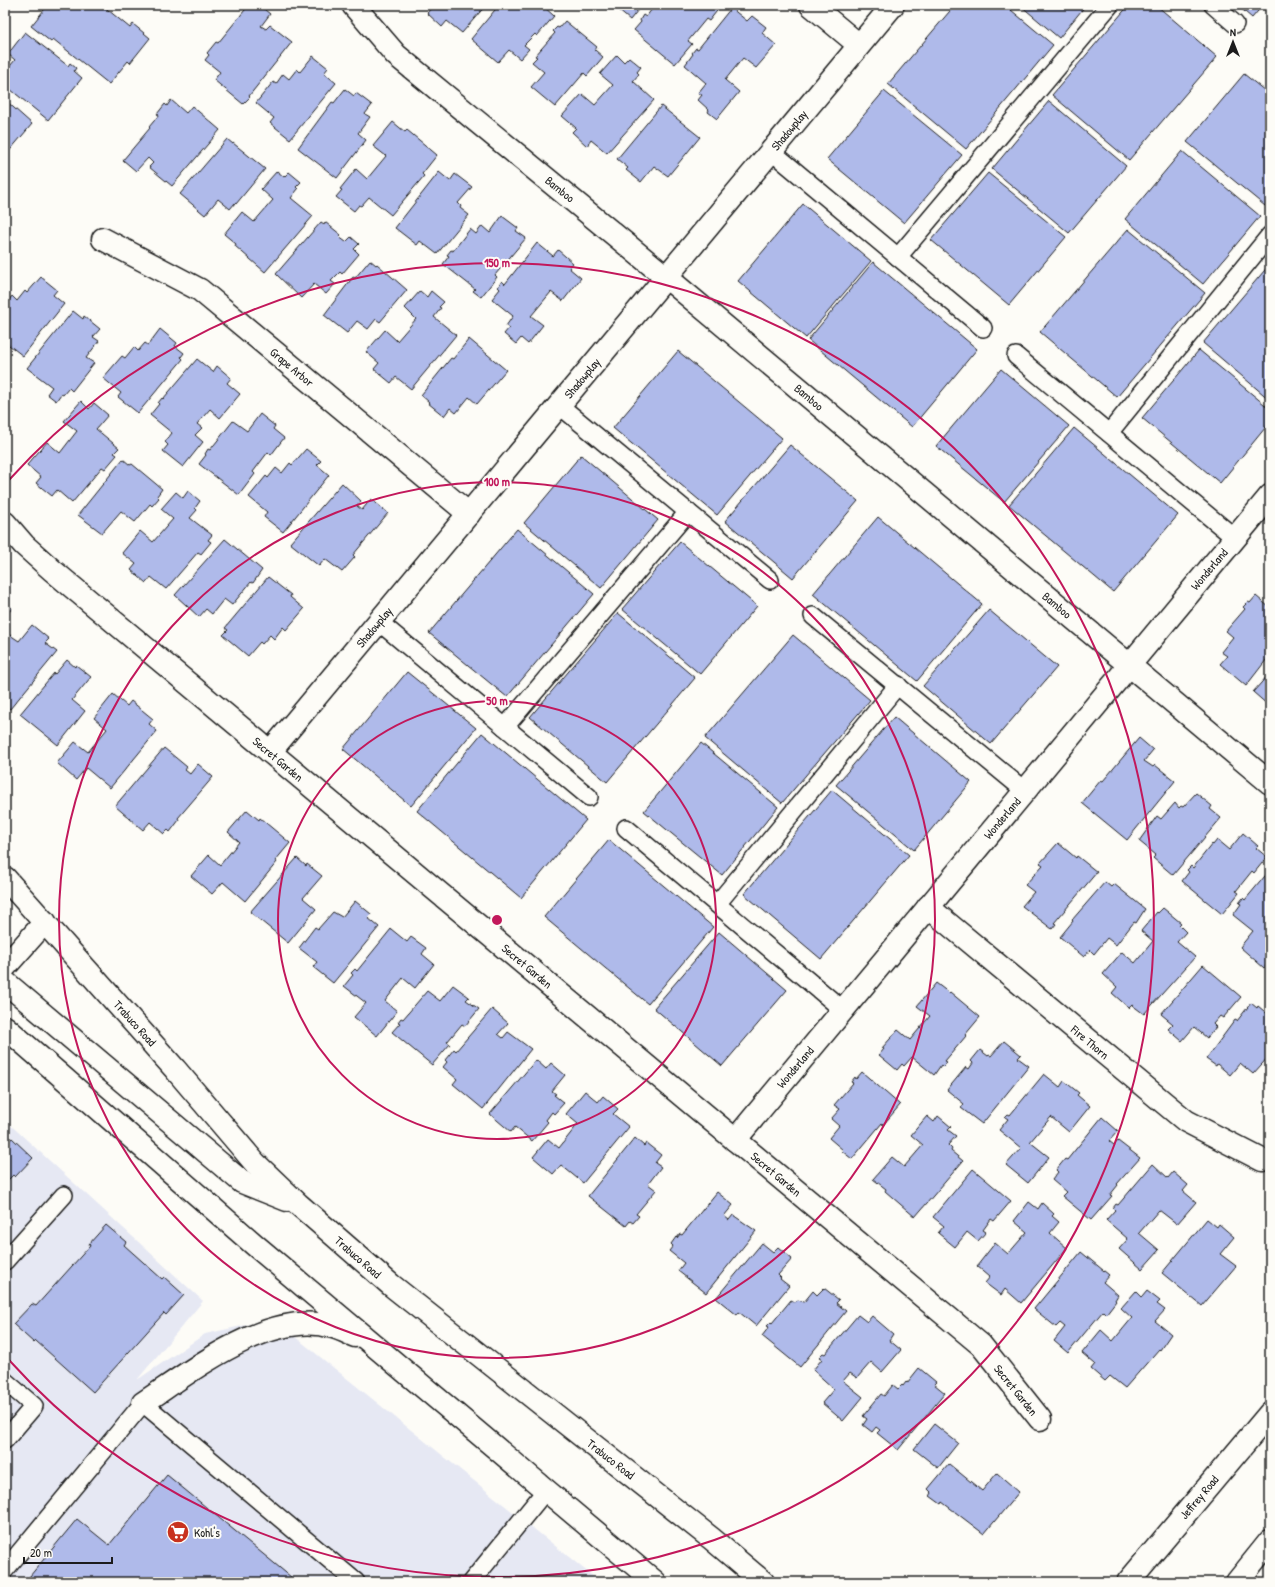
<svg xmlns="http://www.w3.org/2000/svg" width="1275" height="1587" viewBox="0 0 1275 1587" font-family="'Patrick Hand',sans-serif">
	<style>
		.built { fill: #e6e8f3 }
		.building { fill: #afbaea; stroke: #1c1c1c }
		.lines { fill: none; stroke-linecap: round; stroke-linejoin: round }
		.service-casing { stroke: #1c1c1c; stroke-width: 20 }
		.minor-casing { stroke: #1c1c1c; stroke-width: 25 }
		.secondary-casing { stroke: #1c1c1c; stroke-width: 25 }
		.primary-casing { stroke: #1c1c1c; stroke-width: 25 }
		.service { stroke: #fdfcf7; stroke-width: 17 }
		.minor { stroke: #fdfcf7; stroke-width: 22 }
		.secondary { stroke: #fdfcf7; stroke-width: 22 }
		.primary { stroke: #fdfcf7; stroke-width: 22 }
		.ring { fill: none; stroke: #c2185b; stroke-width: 2 }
		.labels { text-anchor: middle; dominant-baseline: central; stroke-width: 4; stroke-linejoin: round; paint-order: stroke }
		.street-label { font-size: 12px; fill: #1c1c1c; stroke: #fdfcf7 }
		.poi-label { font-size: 12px; fill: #1c1c1c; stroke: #fdfcf7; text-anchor: start }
		.centre { fill: #c2185b; stroke: #fdfcf7; stroke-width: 2 }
		.ring-label { font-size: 12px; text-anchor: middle; font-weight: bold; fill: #c2185b; stroke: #fdfcf7; stroke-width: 4; stroke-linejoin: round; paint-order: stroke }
	</style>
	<rect width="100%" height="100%" fill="#fdfcf7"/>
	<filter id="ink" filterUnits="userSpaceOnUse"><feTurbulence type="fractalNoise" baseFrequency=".025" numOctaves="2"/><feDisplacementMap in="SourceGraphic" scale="8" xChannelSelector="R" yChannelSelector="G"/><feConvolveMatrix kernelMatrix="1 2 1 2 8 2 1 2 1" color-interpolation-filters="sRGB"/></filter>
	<g filter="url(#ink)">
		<!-- built -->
		<path class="built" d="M5 1120 203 1301 137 1380 205 1334 273 1319 600 1582H5Z"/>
		<!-- building -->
		<g class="building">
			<path d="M48 5H102L130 28 133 24 150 38 130 63 128 61 109 84 53 39 51 42 31 26Z"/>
			<path d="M249 5H259L270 14 261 26 266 29 270 25 292 42 249 96 250 97 243 104 214 80 220 72 205 60 209 55 207 53 216 42 218 43Z"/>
			<path d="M430 5H486L462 33 447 21 442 27 427 13 432 7Z"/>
			<path d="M499 5H542L554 16 537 36 535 34 524 45 529 49 520 59 509 50 498 62 471 39Z"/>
			<path d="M612 5H642L630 20Z"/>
			<path d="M655 5H718L720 7 709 21 706 19 688 41 692 44 675 64 634 30 641 22 640 20 643 15 646 17Z"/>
			<path d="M955 5H1005L1053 45 966 149 888 84Z"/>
			<path d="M1020 5H1086L1059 38Z"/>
			<path d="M1129 5H1156L1217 57 1129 160 1052 95Z"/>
			<path d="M1237 5H1263L1252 18Z"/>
			<path d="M731 8 747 21 752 16 766 27 762 33 776 45 756 68 743 58 725 80 739 92 717 119 708 112 709 110 698 100 702 95 698 93 706 83 685 65 693 54 692 53 696 48 698 49Z"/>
			<path d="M565 21 597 47 595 50 603 57 587 76 584 73 555 107 531 87 544 72 532 62 537 57 535 56 555 33 553 31 557 27 559 28Z"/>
			<path d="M25 32 68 66 70 63 76 68 74 71 82 78 48 120 5 85V72L15 60 8 54Z"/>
			<path d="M617 55 624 62 629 57 641 67 637 72 639 74 633 81 654 100 607 153 591 140 587 146 572 132 576 128 562 116 582 94 595 105 613 85 600 74Z"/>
			<path d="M313 56 328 68 324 73 336 83 290 139 270 123 274 118 256 103 273 82 276 84 283 74 289 79 297 69 300 72Z"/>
			<path d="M1244 74 1270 95V200L1265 206 1187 142Z"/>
			<path d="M345 89 354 96 356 93 372 105 365 114 370 117 358 133 366 140 337 178 298 148 332 102 334 103Z"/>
			<path d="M884 91 962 155 904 223 827 159Z"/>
			<path d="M5 100 32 124 5 156Z"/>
			<path d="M171 100 186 113 192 106 220 130 172 186 149 167 153 163 148 158 136 171 123 160 150 128 149 127 159 115 157 114 165 104 167 106Z"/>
			<path d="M1049 101 1126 166 1069 233 992 169Z"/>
			<path d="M661 106 700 137 668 176 654 166 641 182 626 170 628 168 617 159Z"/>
			<path d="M393 122 405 132 407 130 437 155 422 174 424 176 391 215 369 197 361 206 359 205 354 211 336 197 342 190 340 189 356 169 367 179 386 156 373 146Z"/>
			<path d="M227 139 233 144V143L265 169 236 204 235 203 230 209 218 199 205 215 180 194Z"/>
			<path d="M1182 151 1260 216 1203 284 1125 219Z"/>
			<path d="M277 171 284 177 289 172 301 182 296 187 298 189 291 198 313 216 265 272 235 246 236 244 224 234 242 212 254 222 273 200 261 189Z"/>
			<path d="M439 172 450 181 455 174 472 187 458 203 461 206 460 208 469 215 437 254 420 241 417 245 395 228Z"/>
			<path d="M988 173 1066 237 1009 305 931 240Z"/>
			<path d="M803 204 871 261 806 338 738 281Z"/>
			<path d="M502 216 518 228 516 231 526 238 495 275 497 277 481 297 473 291 475 289 443 264 449 256 447 255 451 250 453 251 470 229 476 234 482 226 490 233Z"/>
			<path d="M321 222 324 224 325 222 341 235 339 237 346 242 351 237 359 244 354 249 359 254 342 274 340 272 331 281 335 284 326 294 314 284 301 298 276 274Z"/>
			<path d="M1128 229 1205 293 1117 397 1040 332Z"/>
			<path d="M537 243 553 256 558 250 573 263 569 268 581 278 563 301 551 292 531 316 543 325 528 344 521 338 516 344 504 334 509 328 506 326 513 316 492 299 500 289 498 287 502 281 505 284Z"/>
			<path d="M370 260 376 265 377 264 407 290 380 322 376 319 368 329 357 321 347 333 324 315 353 277 355 278Z"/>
			<path d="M873 262 977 349 912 427 808 340Z"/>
			<path d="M1270 264V400L1203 343Z"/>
			<path d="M41 277 57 290 53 295 64 304 23 356 5 342V305L12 296 17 301 25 291 27 293Z"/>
			<path d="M420 291 427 297 431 291 444 302 439 307 441 308 434 317 456 335 411 389 396 377 391 383 374 369 379 363 366 352 385 330 397 341 416 319 405 308Z"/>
			<path d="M73 311 83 319 84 316 100 329 93 337 99 341 86 358 94 363 72 391 69 388 63 395 61 394 56 401 47 394 52 387 27 368Z"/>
			<path d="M160 329 177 343 175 346 184 353 181 357 183 359 138 413 118 397 121 393 103 378 122 356 125 358 134 347 138 351 145 343 148 345Z"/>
			<path d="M469 339 506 370 477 404 469 397 456 413 450 408 444 416 428 403 429 402 421 395 451 358 453 359Z"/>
			<path d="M1199 350 1270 409V422L1220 483 1142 418Z"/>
			<path d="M678 351 782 438 717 515 613 428Z"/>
			<path d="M197 359 213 372 217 366 231 378 227 383 240 394 220 418 210 409 197 424 202 428 195 435 203 442 183 467 163 451 168 445 165 442 172 433 150 415 159 404 158 403 162 398 163 399Z"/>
			<path d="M1001 369 1069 426 1004 502 936 446Z"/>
			<path d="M81 401 89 409 94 403 108 415 96 429 119 448 114 453 117 455 105 469 102 467 72 503 57 490 52 496 36 483 41 477 27 465 47 442 60 453 77 431 64 421Z"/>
			<path d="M260 414 275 426 273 429 284 438 271 455 268 452 253 472 255 474 239 495 199 464 206 455 205 454 208 449 210 450 233 421 247 431Z"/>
			<path d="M1074 428 1178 515 1113 592 1009 505Z"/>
			<path d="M790 445 858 501 793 578 725 521Z"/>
			<path d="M306 449 321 461 317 465 329 475 283 532 264 517 267 512 249 497 266 476 268 478 276 468 282 473 290 463 292 465Z"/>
			<path d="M581 455 658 520 601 588 524 523Z"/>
			<path d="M123 459 130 465 132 464 162 489 157 496 159 498 152 506 150 504 135 522 121 511 102 533 78 515Z"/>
			<path d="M342 483 361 501 357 506 362 510 371 499 388 513 353 555 355 557 342 572 325 559 319 566 290 543Z"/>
			<path d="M188 491 200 501 195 508 197 510 190 518 212 535 208 540 211 542 201 554 198 552 166 589 151 577 146 583 131 570 136 564 122 553 140 531 153 542 173 519 161 509 176 492 183 498Z"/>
			<path d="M878 517 982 604 917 681 813 594Z"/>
			<path d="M517 529 594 594 507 697 429 633Z"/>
			<path d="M225 539 262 570 253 583 251 582 232 605 224 599 212 614 206 609 199 617 175 595Z"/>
			<path d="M680 542 757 606 700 674 622 609Z"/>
			<path d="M268 577 291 595 290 597 304 609 286 630 283 627 274 639 270 635 262 644 260 642 248 656 223 635 228 630 225 628Z"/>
			<path d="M1256 596 1270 608V655L1246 686 1220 664 1227 656 1221 652 1233 637 1226 631 1245 609 1243 607 1248 602 1250 603Z"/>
			<path d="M5 602 12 608 5 617Z"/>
			<path d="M989 610 1057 667 991 744 923 686Z"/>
			<path d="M618 613 695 678 607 782 530 717Z"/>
			<path d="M32 625 49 639 45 643 57 652 10 709 5 705V641L10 635 19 641Z"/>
			<path d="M793 635 870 700 782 803 705 738Z"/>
			<path d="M67 660 75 667 76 665 91 677 72 700 85 711 58 745 20 714 54 673 55 674Z"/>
			<path d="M407 672 476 728 411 806 343 749Z"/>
			<path d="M1270 673V716L1264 711 1269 706 1253 692Z"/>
			<path d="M113 694 127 706 131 701 153 719 149 724 157 731 110 788 86 768 76 780 57 763 75 742 88 752 107 729 94 718Z"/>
			<path d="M894 717 971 782 914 850 836 785Z"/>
			<path d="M482 733 586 820 521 898 417 811Z"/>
			<path d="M1139 738 1153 750 1144 761 1153 767 1155 765 1175 781 1127 840 1082 803 1101 780 1103 781Z"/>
			<path d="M701 743 778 807 722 875 644 811Z"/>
			<path d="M164 748 187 767 185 770 190 774 198 764 213 777 178 818 179 820 170 832 168 830 164 834 150 822 143 830 115 806Z"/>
			<path d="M832 790 909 855 821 959 744 894Z"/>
			<path d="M1196 793 1212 806 1210 809 1221 818 1173 875 1153 858 1156 855 1139 841 1157 816 1161 819 1175 803 1179 808 1181 806 1183 807Z"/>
			<path d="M247 810 259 820 260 818 290 843 275 861 277 862 245 901 223 882 212 894 191 876 209 855 220 865 239 842 228 832Z"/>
			<path d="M1243 833 1258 846 1256 848 1267 857 1254 873 1252 871 1236 891 1239 893 1222 914 1182 881 1189 872 1187 870 1191 866 1193 868 1212 844 1213 845 1217 840 1229 850Z"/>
			<path d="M609 840 713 927 648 1004 544 917Z"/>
			<path d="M1058 843 1076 858 1077 856 1097 872 1054 923 1056 924 1052 929 1022 906 1034 892 1025 885 1043 865 1040 863Z"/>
			<path d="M297 858 306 866 307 864 322 876 303 898 316 909 288 943 250 912Z"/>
			<path d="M1270 870V958L1267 961 1269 962 1264 968 1240 947 1253 931 1233 915 1241 904 1239 903 1243 898 1245 900Z"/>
			<path d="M1105 882 1111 887 1114 884 1145 909 1136 923 1134 922 1116 945 1107 938 1094 954 1090 950 1084 957 1060 937 1073 921 1072 920Z"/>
			<path d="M355 901 371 914 368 918 379 927 333 983 313 967 317 962 299 948 315 927 318 929 333 912 342 917Z"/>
			<path d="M1163 908 1181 923 1179 925 1186 932 1177 942 1195 957 1144 1014 1132 1005 1129 1008 1112 993 1117 987 1103 974 1122 952 1135 963 1153 941 1141 931 1157 912 1158 913Z"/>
			<path d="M391 929 407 942 411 937 426 948 422 954 434 964 415 988 403 978 385 1001 397 1011 377 1036 354 1017 366 1003 344 986 353 975 351 973 355 969 357 971Z"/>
			<path d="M719 932 787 990 722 1066 654 1008Z"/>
			<path d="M1203 965 1241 997 1223 1018 1220 1016 1213 1024 1216 1027 1207 1038 1194 1027 1182 1041 1168 1029 1173 1024 1161 1014Z"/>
			<path d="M936 983 949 993 950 992 980 1017 965 1035 966 1036 945 1061 947 1062 943 1067 941 1065 934 1075 912 1057 904 1066 902 1064 897 1070 879 1055 884 1049 882 1048 898 1030 910 1040 930 1016 917 1006Z"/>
			<path d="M453 985 469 997 466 1000 479 1009 465 1026 462 1024 447 1042 450 1044 432 1065 392 1032 400 1023 398 1022 401 1018 403 1019 427 991 440 1001Z"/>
			<path d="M1251 1003 1257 1008 1258 1006 1270 1016V1055L1253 1074 1240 1063 1230 1075 1217 1064 1216 1066 1206 1059 1235 1020 1237 1021Z"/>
			<path d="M492 1009 508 1023 498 1034 503 1038 508 1032 531 1049 483 1109 453 1084 457 1079 443 1067 447 1062 445 1060 454 1049 456 1051Z"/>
			<path d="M1004 1041 1021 1055 1018 1058 1029 1066 982 1124 961 1108 964 1104 947 1090 966 1067 969 1069 973 1063 971 1061 980 1050 988 1056 989 1055 991 1056Z"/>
			<path d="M536 1060 546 1069 551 1063 565 1075 552 1091 556 1094 554 1095 564 1103 554 1114 552 1112 546 1120 548 1122 532 1141 515 1127 511 1132 490 1114Z"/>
			<path d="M862 1072 900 1105 883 1125 882 1123 852 1159 842 1151 843 1150 829 1138 839 1126 831 1119 840 1109 834 1105 853 1083 851 1082 855 1077 856 1079Z"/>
			<path d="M1044 1074 1060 1087 1064 1081 1079 1093 1077 1095 1090 1106 1069 1132 1051 1117 1030 1142 1049 1157 1028 1183 1006 1165 1021 1148 999 1130 1008 1119 1005 1117 1008 1114 1010 1115Z"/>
			<path d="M585 1091 598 1102 603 1096 618 1109 613 1114 629 1127 583 1183 561 1165 553 1174 533 1157 548 1139 559 1148 578 1124 566 1114Z"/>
			<path d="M927 1116 934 1122 938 1116 951 1127 948 1130 956 1136 948 1145 952 1149 951 1151 963 1161 915 1217 885 1191 886 1189 873 1179 892 1157 904 1167 923 1145 911 1135Z"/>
			<path d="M1102 1117 1118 1131 1109 1141 1114 1145 1118 1141 1140 1158 1117 1184 1118 1185 1110 1195 1112 1196 1091 1220 1062 1196 1066 1192 1052 1180 1058 1172 1056 1170 1065 1159 1067 1160Z"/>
			<path d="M5 1136 10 1140 12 1138 33 1158 15 1177 13 1175 5 1183Z"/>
			<path d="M635 1138 644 1146 646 1143 661 1155 655 1163 661 1167 648 1184 656 1190 636 1214 639 1216 633 1223 630 1221 626 1226 588 1196Z"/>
			<path d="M1153 1164 1168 1178 1173 1172 1188 1185 1183 1191 1196 1202 1177 1224 1159 1210 1139 1233 1159 1250 1142 1269 1119 1249 1128 1239 1106 1220 1115 1210 1113 1208 1116 1204 1118 1205Z"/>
			<path d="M973 1169 1011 1201 994 1221 991 1219 983 1230 986 1232 978 1241 967 1232 955 1247 938 1233 944 1226 933 1217Z"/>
			<path d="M717 1192 733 1205 724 1216 729 1220 733 1215 756 1231 706 1293 678 1271 684 1263 669 1251 673 1246 671 1244 676 1237 677 1238 680 1234 682 1235Z"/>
			<path d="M1029 1202 1038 1209 1042 1203 1054 1214 1052 1216 1059 1222 1050 1233 1067 1248 1021 1303 1005 1289 1001 1295 985 1283 990 1277 977 1266 995 1243 1008 1254 1027 1232 1014 1221Z"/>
			<path d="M1207 1219 1217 1227 1219 1224 1234 1237 1220 1254 1236 1266 1202 1306 1162 1273Z"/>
			<path d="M106 1225 126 1242 124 1245 162 1279 164 1277 184 1295 166 1315 164 1313 93 1392 36 1341 34 1343 13 1324 32 1304 36 1306 90 1246 89 1244Z"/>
			<path d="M762 1243 773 1252 778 1247 792 1259 778 1275 781 1278 780 1279 789 1286 756 1326 739 1312 737 1315 716 1298Z"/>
			<path d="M1081 1252 1109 1275 1103 1282 1118 1295 1115 1300 1116 1301 1106 1314 1103 1311 1068 1353 1054 1341 1065 1327 1060 1323 1056 1327 1034 1309Z"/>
			<path d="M824 1288 839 1300 836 1303 846 1311 800 1367 762 1336 769 1327 767 1326 771 1322 772 1323 791 1300 795 1302 798 1300 804 1302 813 1291 817 1295Z"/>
			<path d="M1136 1291 1142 1297 1147 1291 1160 1301 1157 1304 1165 1310 1155 1321 1171 1334 1160 1350 1159 1349 1125 1388 1110 1376 1105 1381 1091 1369 1095 1364 1082 1353 1101 1330 1113 1341 1132 1318 1121 1308Z"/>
			<path d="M858 1315 867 1322 872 1316 893 1334 889 1340 901 1350 882 1372 871 1362 857 1378 850 1373 843 1381 863 1397 843 1421 822 1403 834 1389 813 1370 822 1359 819 1357 823 1353 825 1354Z"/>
			<path d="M919 1368 936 1382 934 1384 945 1393 898 1450 877 1433 880 1430 876 1427 872 1432 863 1425 867 1419 863 1416 881 1394 884 1396 893 1385 898 1389 902 1385 903 1386 906 1382 907 1383Z"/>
			<path d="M934 1424 958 1443 938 1468 914 1449Z"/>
			<path d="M949 1464 982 1491 997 1473 1019 1492 984 1534 942 1502 941 1504 930 1496 932 1493 928 1489Z"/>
			<path d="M167 1475 297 1582H25L77 1519 109 1545Z"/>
		</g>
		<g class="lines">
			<!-- service casing -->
			<g class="service-casing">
				<g id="service">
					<path d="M1213 5 1235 24"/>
					<path d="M771 151 983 328"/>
					<path d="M898 257 1110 5"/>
					<path d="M1016 356 1235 538"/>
					<path d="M559 405 770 580"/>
					<path d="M1109 433 1270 235"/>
					<path d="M813 616 1025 791"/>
					<path d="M379 622 589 797"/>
					<path d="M505 727 688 512"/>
					<path d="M626 828 843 1010"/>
					<path d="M717 904 898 685"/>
					<path d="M5 1261 64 1195"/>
					<path d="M5 1381 34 1406 5 1440"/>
					<path d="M5 1570 143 1403 356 1582"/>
					<path d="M471 1582 546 1490"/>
				</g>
			</g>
			<!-- minor casing -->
			<g class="minor-casing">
				<g id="minor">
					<path d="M353 5 396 55 666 277 1270 783"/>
					<path d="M811 5 859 45"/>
					<path d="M103 239 200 290 469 514"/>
					<path d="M5 523 24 545 52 570 981 1345 1040 1419"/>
					<path d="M270 752 893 5"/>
					<path d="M928 907 1186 1121 1262 1160"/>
					<path d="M735 1140 1270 496"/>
				</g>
			</g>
			<!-- secondary casing -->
			<g class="secondary-casing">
				<g id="secondary">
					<path d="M5 878 175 1069 255 1163 298 1204 391 1285 712 1539 763 1582"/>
					<path d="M5 967 45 922"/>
					<path d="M5 982 242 1182 287 1200"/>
					<path d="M5 1027 256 1246 655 1582"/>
					<path d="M143 1403C192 1371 270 1308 333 1327 340 1329 348 1333 355 1336"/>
				</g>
			</g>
			<!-- primary casing -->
			<g class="primary-casing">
				<g id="primary">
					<path d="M1128 1582 1270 1413"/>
					<path d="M1237 1582 1270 1541"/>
				</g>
			</g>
			<!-- service -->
			<use href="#service" class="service"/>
			<!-- minor -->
			<use href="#minor" class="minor"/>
			<!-- secondary -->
			<use href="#secondary" class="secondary"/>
			<!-- primary -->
			<use href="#primary" class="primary"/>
		</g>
	</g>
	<!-- distance rings -->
	<g class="ring">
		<circle cx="497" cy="920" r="219"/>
		<circle cx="497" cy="920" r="438"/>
		<path d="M9 480A657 657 0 1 1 9 1360"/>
	</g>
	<!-- icons -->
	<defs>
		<g id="supermarket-disc" transform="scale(1.15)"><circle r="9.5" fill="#c8321e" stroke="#fdfcf7"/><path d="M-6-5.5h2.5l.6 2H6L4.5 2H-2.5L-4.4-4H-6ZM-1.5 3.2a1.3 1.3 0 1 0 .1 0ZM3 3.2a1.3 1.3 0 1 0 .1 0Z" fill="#fff"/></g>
	</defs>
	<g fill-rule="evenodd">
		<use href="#supermarket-disc" x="178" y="1532"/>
	</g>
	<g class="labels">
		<!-- street labels -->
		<g class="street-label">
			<text transform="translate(789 130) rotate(-50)">Shadowplay</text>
			<text transform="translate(560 189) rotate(39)">Bamboo</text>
			<text transform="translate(292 367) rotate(40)">Grape Arbor</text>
			<text transform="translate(582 378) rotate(-50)">Shadowplay</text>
			<text transform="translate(809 397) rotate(40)">Bamboo</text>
			<text transform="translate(1209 569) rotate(-50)">Wonderland</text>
			<text transform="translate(1057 605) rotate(40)">Bamboo</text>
			<text transform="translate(374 627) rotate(-50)">Shadowplay</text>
			<text transform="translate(278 759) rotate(40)">Secret Garden</text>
			<text transform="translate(1002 818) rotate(-50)">Wonderland</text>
			<text transform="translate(527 966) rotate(40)">Secret Garden</text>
			<text transform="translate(135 1023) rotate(48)">Trabuco Road</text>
			<text transform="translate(1090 1042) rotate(40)">Fire Thorn</text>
			<text transform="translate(795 1067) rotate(-50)">Wonderland</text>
			<text transform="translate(776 1174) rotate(40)">Secret Garden</text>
			<text transform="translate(358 1257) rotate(41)">Trabuco Road</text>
			<text transform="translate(1016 1390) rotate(51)">Secret Garden</text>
			<text transform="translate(611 1459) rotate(38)">Trabuco Road</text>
			<text transform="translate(1199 1497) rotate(-50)">Jeffrey Road</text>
		</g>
		<!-- poi labels -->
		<g class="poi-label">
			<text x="194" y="1532">Kohl's</text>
		</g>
	</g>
	<circle cx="497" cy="920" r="6" class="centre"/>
	<g class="ring-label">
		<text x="497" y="267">150 m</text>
		<text x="497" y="486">100 m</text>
		<text x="497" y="705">50 m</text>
	</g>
	<!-- margin -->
	<rect width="1275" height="1587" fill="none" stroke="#fdfcf7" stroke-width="20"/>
	<rect x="10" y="10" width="1255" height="1567" fill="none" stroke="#1c1c1c" stroke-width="1.5" filter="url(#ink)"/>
	<!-- north arrow -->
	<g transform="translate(1233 42)" stroke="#fdfcf7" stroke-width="3" paint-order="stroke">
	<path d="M0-3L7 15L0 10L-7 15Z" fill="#1c1c1c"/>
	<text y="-6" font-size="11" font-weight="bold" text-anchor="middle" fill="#1c1c1c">N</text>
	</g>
	<!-- scale -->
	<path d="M24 1557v6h88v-6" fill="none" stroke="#1c1c1c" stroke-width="2"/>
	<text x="30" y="1557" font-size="12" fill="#1c1c1c" stroke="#fdfcf7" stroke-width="3" paint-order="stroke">20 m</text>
</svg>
